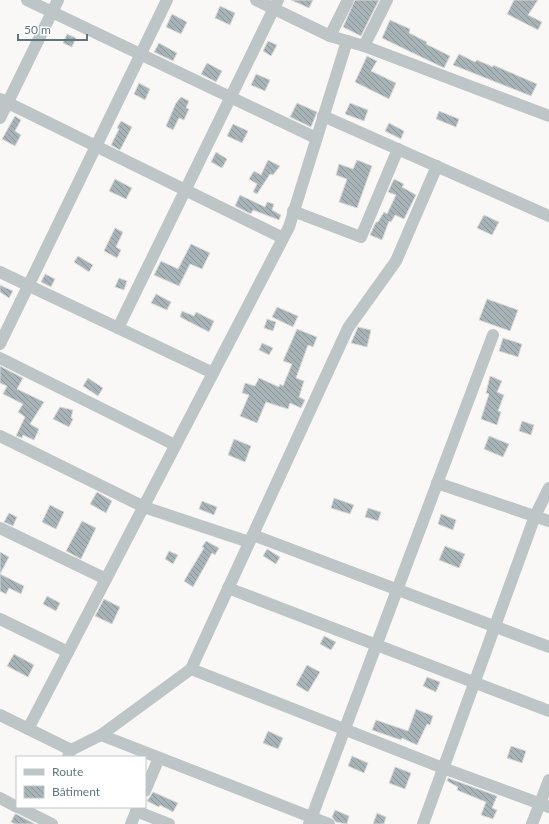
<svg xmlns="http://www.w3.org/2000/svg" width="549" height="824" viewBox="0 0 549 824" font-family="Lato,sans-serif">
	<style>
		.building { fill: url(#building-back-hatch); stroke: #dbdad9 }
		.lines { fill: none; stroke-linecap: round; stroke-linejoin: round }
		.minor { stroke: #bdc5c7; stroke-width: 12 }
	</style>
	<defs>
		<pattern id="building-back-hatch" width="6" height="6" patternUnits="userSpaceOnUse"><rect width="6" height="6" fill="#a7b3b6"/><path d="M-1 5l2 2M0 0l6 6M5-1l2 2" fill="none" stroke="#8b9699"/></pattern>
	</defs>
	<rect width="100%" height="100%" fill="#f9f8f6"/>
	<!-- building -->
	<g class="building">
		<path d="M291 0H313L309 8Z"/>
		<path d="M355 0H379L361 36 343 27Z"/>
		<path d="M514 0H538L528 15 542 22 538 30 507 14Z"/>
		<path d="M220 6 235 13 230 25 215 18Z"/>
		<path d="M172 14 187 22 181 34 166 27Z"/>
		<path d="M390 20 410 29 409 33 427 42 426 44 450 56 444 68 382 38Z"/>
		<path d="M67 34 76 38 72 47 63 43Z"/>
		<path d="M268 41 277 45 271 56 263 51Z"/>
		<path d="M159 43 177 53 173 61 154 52Z"/>
		<path d="M459 54 475 62 477 60 493 67V65L537 84 531 96 453 65Z"/>
		<path d="M367 56 377 61 371 71 396 83 389 99 355 82Z"/>
		<path d="M207 63 222 71 216 82 201 74Z"/>
		<path d="M256 74 270 80 265 91 251 85Z"/>
		<path d="M139 83 150 89 145 100 134 94Z"/>
		<path d="M181 97 189 101 186 108 189 109 184 120 179 118 173 130 166 126 176 103Z"/>
		<path d="M297 103 317 112 311 127 290 117Z"/>
		<path d="M350 103 368 110 364 121 345 114Z"/>
		<path d="M439 111 459 119 456 127 436 119Z"/>
		<path d="M15 116 21 120 15 131 21 135 15 146 2 139Z"/>
		<path d="M121 121 132 127 120 150 111 145 119 129 117 128Z"/>
		<path d="M389 123 404 131 401 139 385 131Z"/>
		<path d="M233 124 248 131 242 143 227 136Z"/>
		<path d="M216 152 227 159 222 168 211 162Z"/>
		<path d="M268 160 280 166 273 175 270 174 257 194 253 192 257 184 249 179 254 171 261 175Z"/>
		<path d="M357 160 372 166 357 208 339 202 347 179 336 175 339 164 353 169Z"/>
		<path d="M115 179 132 188 126 199 109 191Z"/>
		<path d="M394 179 404 184 402 187 416 195 404 219 395 215 391 222 389 221 382 240 370 235 376 222H378L384 212 387 214 396 195 388 192Z"/>
		<path d="M240 195 265 207 267 202 274 204 272 210 281 215 279 220 253 210 251 214 235 206Z"/>
		<path d="M484 215 499 222 492 235 477 228Z"/>
		<path d="M115 228 123 232 116 247 121 250 117 258 104 251Z"/>
		<path d="M191 244 210 253 202 269 190 264 179 286 154 275 161 261 178 269Z"/>
		<path d="M78 256 93 265 89 272 74 262Z"/>
		<path d="M45 274 55 279 51 287 41 282Z"/>
		<path d="M119 278 127 281 124 290 115 287Z"/>
		<path d="M0 285 13 291 9 298 0 292Z"/>
		<path d="M156 294 171 302 167 310 151 303Z"/>
		<path d="M487 299 518 310 510 331 479 320Z"/>
		<path d="M277 307 298 316 293 327 272 317Z"/>
		<path d="M182 311 194 316 196 312 214 321 209 332 180 317Z"/>
		<path d="M267 319 276 322 273 331 264 328Z"/>
		<path d="M358 327 371 330 367 347 351 343Z"/>
		<path d="M297 329 317 337 313 347 308 345 296 378 304 381 299 397 305 400 301 408 290 403 288 409 266 402 257 423 240 416 249 395 242 393 245 383 255 386 259 378 279 387 280 384 283 386 292 364 283 361Z"/>
		<path d="M503 338 522 344 518 357 499 351Z"/>
		<path d="M262 343 273 348 269 355 259 350Z"/>
		<path d="M0 366 23 378 17 389 44 402 30 424 39 429 34 440 23 435 22 438 16 436 25 417 18 412 23 404 3 394 7 386 0 383Z"/>
		<path d="M490 376 502 381 497 392 504 395 498 411 501 412 497 425 481 419 489 394 486 393Z"/>
		<path d="M88 378 103 388 98 396 83 386Z"/>
		<path d="M60 407 73 410 71 418 73 419 69 427 53 419Z"/>
		<path d="M522 421 534 425 531 435 519 431Z"/>
		<path d="M489 436 509 444 503 457 484 449Z"/>
		<path d="M234 439 251 446 245 462 228 455Z"/>
		<path d="M97 492 112 501 106 513 90 504Z"/>
		<path d="M334 498 354 505 350 514 331 508Z"/>
		<path d="M202 501 217 507 214 515 199 509Z"/>
		<path d="M50 505 64 512 56 529 42 522Z"/>
		<path d="M368 508 381 512 378 521 365 517Z"/>
		<path d="M9 513 17 517 13 526 4 522Z"/>
		<path d="M441 514 456 520 453 530 438 524Z"/>
		<path d="M82 521 96 528 81 559 66 551Z"/>
		<path d="M206 541 219 548 215 555 212 553 193 587 184 581 204 548 202 547Z"/>
		<path d="M445 546 465 554 459 568 439 560Z"/>
		<path d="M267 549 280 557 276 564 263 556Z"/>
		<path d="M169 551 178 555 173 564 165 559Z"/>
		<path d="M0 552 9 557 0 574 24 586 21 594 9 588 6 594 0 591Z"/>
		<path d="M47 596 60 603 56 611 43 604Z"/>
		<path d="M104 599 120 607 112 624 95 616Z"/>
		<path d="M324 636 336 642 331 650 320 644Z"/>
		<path d="M14 654 34 665 28 677 7 666Z"/>
		<path d="M307 665 320 672 308 692 296 685Z"/>
		<path d="M427 677 440 682 436 692 423 686Z"/>
		<path d="M416 709 433 716 430 725 427 724 417 745 402 738 401 740 372 730 376 720 408 731Z"/>
		<path d="M268 731 283 738 278 749 263 743Z"/>
		<path d="M511 746 526 751 522 763 507 758Z"/>
		<path d="M352 756 368 763 364 773 348 766Z"/>
		<path d="M395 767 411 773 405 789 389 783Z"/>
		<path d="M448 778 497 796 492 808 497 810 493 819 481 815 486 802 457 790 458 787 447 781Z"/>
		<path d="M153 792 178 803 173 812 160 805 159 807 147 801Z"/>
		<path d="M335 810 349 816 347 824 336 822 332 817Z"/>
		<path d="M377 813 386 817 384 824H373Z"/>
		<path d="M15 814H16L35 824H15L11 822Z"/>
	</g>
	<g class="lines">
		<!-- minor -->
		<g class="minor">
			<path d="M27 0 316 138"/>
			<path d="M256 0 330 36 364 46 549 116"/>
			<path d="M330 36 348 0"/>
			<path d="M364 46 387 0"/>
			<path d="M0 99 283 238"/>
			<path d="M323 116 549 216"/>
			<path d="M0 118 58 0"/>
			<path d="M293 211 361 237 398 149"/>
			<path d="M0 272 213 373"/>
			<path d="M118 328 278 0"/>
			<path d="M0 344 167 0"/>
			<path d="M0 358 175 445"/>
			<path d="M0 436 144 507 249 542"/>
			<path d="M437 483 549 521"/>
			<path d="M0 528 106 579"/>
			<path d="M253 535 549 647"/>
			<path d="M228 588 549 711"/>
			<path d="M0 619 68 652"/>
			<path d="M191 669 443 768 549 807"/>
			<path d="M0 715 71 750"/>
			<path d="M28 729 289 227 347 41"/>
			<path d="M101 735 329 824"/>
			<path d="M68 757 71 750 101 735 191 669 348 328 396 261 437 166"/>
			<path d="M145 791 159 758"/>
			<path d="M0 798 17 807"/>
			<path d="M18 807 52 824"/>
			<path d="M136 811 169 824"/>
			<path d="M131 824 138 807"/>
			<path d="M309 824 493 335"/>
			<path d="M423 824 535 516 549 488"/>
			<path d="M532 824 549 780"/>
		</g>
	</g>
	<!-- legend -->
	<rect x="16" y="756" width="130" height="52" fill="#ffffff" stroke="#bfc8ca"/>
	<rect x="24" y="769" width="20" height="6" fill="#bdc5c7" stroke="#bfc8ca"/>
	<text x="52" y="776" font-size="12" fill="#5f767b">Route</text>
	<rect x="24" y="786" width="20" height="12" fill="url(#building-back-hatch)" stroke="#bfc8ca"/>
	<text x="52" y="796" font-size="12" fill="#5f767b">Bâtiment</text>
	<!-- scale -->
	<path d="M18 34v6h69v-6" fill="none" stroke="#5f767b" stroke-width="2"/>
	<text x="24" y="34" font-size="12" fill="#5f767b" stroke="#ffffff" stroke-width="3" paint-order="stroke">50 m</text>
</svg>
